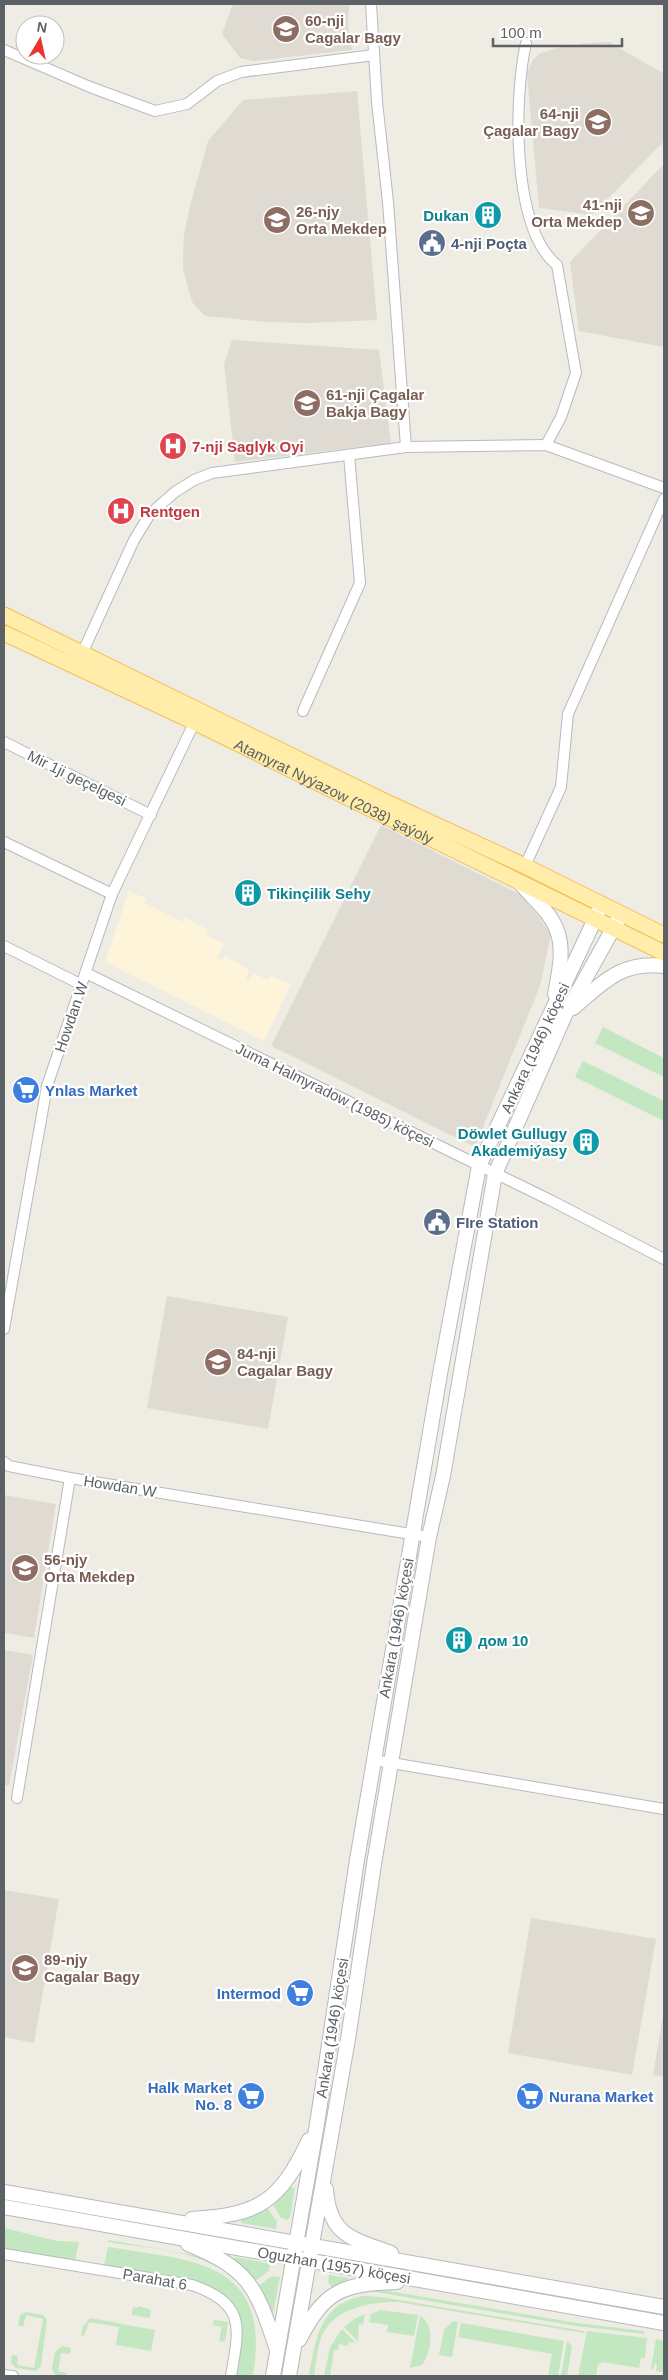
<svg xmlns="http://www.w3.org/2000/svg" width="668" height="2380" viewBox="0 0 668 2380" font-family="Arial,sans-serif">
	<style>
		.commercial { fill: #fef4da }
		.education { fill: #dfdbd2 }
		.green { fill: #c3e7c1 }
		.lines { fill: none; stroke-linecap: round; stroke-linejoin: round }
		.minor-casing { stroke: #b7babe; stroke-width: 12 }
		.secondary-casing { stroke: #b6b9be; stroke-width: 16 }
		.primary-casing { stroke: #f2c05a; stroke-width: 17 }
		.minor { stroke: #fff; stroke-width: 10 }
		.secondary { stroke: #fff; stroke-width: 14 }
		.primary { stroke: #ffeda9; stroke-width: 15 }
		.labels { text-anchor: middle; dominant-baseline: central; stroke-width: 4.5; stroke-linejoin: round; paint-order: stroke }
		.education-label { font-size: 15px; font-weight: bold; fill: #785e54; stroke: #fff; text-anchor: start }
		.culture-label { font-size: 15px; font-weight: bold; fill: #0d838f; stroke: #fff; text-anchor: end }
		.service-label { font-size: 15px; font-weight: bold; fill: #4e5e75; stroke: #fff; text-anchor: start }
		.health-label { font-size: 15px; font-weight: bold; fill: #be3a42; stroke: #fff; text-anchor: start }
		.street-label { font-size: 15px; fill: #5c6165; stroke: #fff }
		.shop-label { font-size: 15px; font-weight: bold; fill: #366cbe; stroke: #fff; text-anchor: start }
	</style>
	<rect width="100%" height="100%" fill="#efece4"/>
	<!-- commercial -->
	<path class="commercial" d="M129 891 147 899 145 903 183 922 185 917 208 930 207 936 224 943 217 958 223 960 224 955 249 970 246 979 249 981 253 973 268 980 271 976 291 984 264 1041 105 962Z"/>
	<!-- education -->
	<g class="education">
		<path d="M233 4H349L348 24 352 50 253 61 240 58 222 34Z"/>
		<path d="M609 42 664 74V141L592 215 539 208 527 74 532 61 539 54 557 48 588 43Z"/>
		<path d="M357 91 377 320 309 323 267 322 205 316 192 302 183 269V254L184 234 190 206 208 141 243 100Z"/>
		<path d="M664 164V347L579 331 570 262Z"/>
		<path d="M232 340 379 350 391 443 235 462 224 364Z"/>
		<path d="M381 825 523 896 551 934 540 986 475 1147 271 1046Z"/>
		<path d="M167 1296 288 1317 268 1429 147 1408Z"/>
		<path d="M4 1495 56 1504 34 1638 4 1633Z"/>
		<path d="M4 1650 33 1655 9 1786 4 1785Z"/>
		<path d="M4 1890 59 1899 34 2043 4 2037Z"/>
		<path d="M531 1918 656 1939 632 2075 508 2053Z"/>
		<path d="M664 2010V2077L653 2075Z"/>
	</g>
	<!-- green -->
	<g class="green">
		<path d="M603 1027 664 1058V1077L595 1043Z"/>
		<path d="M583 1061 664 1101V1121L575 1077Z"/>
		<path d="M291 2187 295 2188 290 2218 287 2220 281 2218 273 2204Z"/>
		<path d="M267 2208 277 2221 276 2229 241 2223V2220Z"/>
		<path d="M4 2228 57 2241 79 2242 75 2261 4 2250Z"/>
		<path d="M109 2240 199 2256 229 2271 245 2288 244 2290C214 2249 154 2250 108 2242Z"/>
		<path d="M108 2247C194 2261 272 2260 253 2376H235C238 2361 243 2342 242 2327 237 2273 144 2273 104 2266Z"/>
		<path d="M235 2257 267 2263 270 2266 269 2271 255 2281 247 2271 234 2260Z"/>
		<path d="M329 2275 348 2278 349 2279 332 2288 328 2282Z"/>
		<path d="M272 2276 280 2277 273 2313 258 2286Z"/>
		<path d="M377 2289 577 2323 644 2331V2334L576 2326 376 2292 357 2293 340 2300 338 2298 344 2295Z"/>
		<path d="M363 2296 381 2297 584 2331V2333L398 2302C371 2301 331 2309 321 2338 317 2350 316 2364 314 2376H309C316 2339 319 2304 363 2296Z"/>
		<path d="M139 2306 151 2310 150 2318 132 2315 133 2307 138 2308Z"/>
		<path d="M380 2310 418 2315 414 2336 387 2332 388 2325 369 2322 371 2314Z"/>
		<path d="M26 2312 43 2315 47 2320 41 2366 36 2371 16 2368 11 2363 12 2355 18 2356 17 2365 34 2368 43 2319 26 2315 23 2327 18 2325 20 2315Z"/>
		<path d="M365 2314 363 2325 359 2324 358 2341 344 2327 356 2318Z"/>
		<path d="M420 2316C436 2324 431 2352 422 2365L410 2368Z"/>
		<path d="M90 2318 155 2330 151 2351 116 2345 119 2327 89 2322 84 2336 81 2335 83 2327Z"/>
		<path d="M214 2320 228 2322 225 2342 219 2341 222 2327 213 2325Z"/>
		<path d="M453 2321 458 2322 452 2357 439 2355 444 2330Z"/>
		<path d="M461 2323 564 2341 558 2376H548L552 2354 458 2337Z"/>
		<path d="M342 2329 356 2343 349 2342 348 2346 339 2344 338 2350H334L330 2376H324L330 2347Z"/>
		<path d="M587 2331 647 2338 645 2358H641L639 2368 602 2362 598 2365 596 2376H578Z"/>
		<path d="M656 2339 664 2341V2372L656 2371 657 2365 654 2364 653 2371 651 2368Z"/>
		<path d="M567 2341 572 2346 567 2376H561Z"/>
		<path d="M62 2346 71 2348 70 2354 61 2353 58 2371 67 2373 66 2376H56L52 2369 55 2352Z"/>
	</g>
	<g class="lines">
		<!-- minor casing -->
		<g class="minor-casing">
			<g id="minor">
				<path d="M371 4 377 102 388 202 406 447"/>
				<path d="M526 43C514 96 511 229 557 265L576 373 561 417 546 445"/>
				<path d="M4 50 90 87 155 111 187 104 217 81 241 72 374 55"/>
				<path d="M80 658 134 540 150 514 175 492 194 480 212 473 406 447 546 445 664 488"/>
				<path d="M303 711 360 583 349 455"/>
				<path d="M4 742 151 815"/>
				<path d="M4 842 112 894"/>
				<path d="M525 866 561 787 568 714 664 499"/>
				<path d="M4 946 82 985"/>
				<path d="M86 973 552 1201 664 1259"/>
				<path d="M4 1329 47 1086 112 894 197 717"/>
				<path d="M4 1462 9 1466 70 1478 429 1537"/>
				<path d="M374 1760 664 1809"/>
				<path d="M17 1798 70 1478"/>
				<path d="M4 2254 192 2285C247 2304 239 2328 231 2376"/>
				<path d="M4 2375 13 2376"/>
			</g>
		</g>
		<!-- secondary casing -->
		<g class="secondary-casing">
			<g id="secondary">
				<path d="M519 882C531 896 549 911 556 928 565 948 559 973 555 994"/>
				<path d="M573 1008C604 982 621 961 664 966"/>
				<path d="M326 2189C329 2236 353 2239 391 2253"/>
				<path d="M4 2192 664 2307"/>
				<path d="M4 2207 664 2323"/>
				<path d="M192 2219C260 2215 280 2201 309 2140"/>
				<path d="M188 2244C249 2269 256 2286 276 2347"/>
				<path d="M299 2340C325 2290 342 2284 397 2282"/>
				<path d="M273 2376 317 2124 357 1860 440 1374 479 1166 602 904"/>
				<path d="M289 2376 349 2033 374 1864 429 1537 443 1476 495 1174 565 1015 619 918"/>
			</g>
		</g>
		<!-- primary casing -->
		<g class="primary-casing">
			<g id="primary">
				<path d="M4 615 384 801 525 866 664 935"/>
				<path id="s1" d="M4 633 194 722 664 953"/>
			</g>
		</g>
		<!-- minor -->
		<use href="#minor" class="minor"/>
		<!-- secondary -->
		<use href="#secondary" class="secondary"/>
		<!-- primary -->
		<use href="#primary" class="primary"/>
	</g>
	<!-- icons -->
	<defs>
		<g id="school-disc" transform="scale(1.4375)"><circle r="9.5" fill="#8d6e63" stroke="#fff"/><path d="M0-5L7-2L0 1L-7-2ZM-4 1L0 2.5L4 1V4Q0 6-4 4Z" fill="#fff"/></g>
		<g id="building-disc" transform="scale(1.4375)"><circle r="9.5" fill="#0f9aa8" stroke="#fff"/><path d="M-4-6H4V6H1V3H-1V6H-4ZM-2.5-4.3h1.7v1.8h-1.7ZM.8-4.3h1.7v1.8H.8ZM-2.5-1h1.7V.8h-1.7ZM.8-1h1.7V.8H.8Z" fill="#fff"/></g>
		<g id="civic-disc" transform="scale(1.4375)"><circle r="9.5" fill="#5c6f8a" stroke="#fff"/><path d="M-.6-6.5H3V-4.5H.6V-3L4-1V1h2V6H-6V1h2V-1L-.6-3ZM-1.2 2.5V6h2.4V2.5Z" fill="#fff"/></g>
		<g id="hospital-disc" transform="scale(1.4375)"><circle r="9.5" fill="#e0444e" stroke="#fff"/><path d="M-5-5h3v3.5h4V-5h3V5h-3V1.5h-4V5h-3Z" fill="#fff"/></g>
		<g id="supermarket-disc" transform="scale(1.4375)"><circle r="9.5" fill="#3f7fe0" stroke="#fff"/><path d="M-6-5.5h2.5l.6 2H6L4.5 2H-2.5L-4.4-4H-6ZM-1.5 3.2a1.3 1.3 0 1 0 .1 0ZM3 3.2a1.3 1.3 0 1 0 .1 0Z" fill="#fff"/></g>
	</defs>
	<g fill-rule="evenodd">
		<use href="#school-disc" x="286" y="29"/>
		<use href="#school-disc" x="598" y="122"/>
		<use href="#school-disc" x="641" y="213"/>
		<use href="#building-disc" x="488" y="215"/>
		<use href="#school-disc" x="277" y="220"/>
		<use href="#civic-disc" x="432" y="243"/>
		<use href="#school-disc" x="307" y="403"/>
		<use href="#hospital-disc" x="173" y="446"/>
		<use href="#hospital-disc" x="121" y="511"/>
		<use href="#building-disc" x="248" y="893"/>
		<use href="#supermarket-disc" x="26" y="1090"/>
		<use href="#building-disc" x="586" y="1142"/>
		<use href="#civic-disc" x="437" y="1222"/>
		<use href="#school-disc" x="218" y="1362"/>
		<use href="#school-disc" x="25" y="1568"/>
		<use href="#building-disc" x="459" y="1640"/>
		<use href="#school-disc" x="25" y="1968"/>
		<use href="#supermarket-disc" x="300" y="1993"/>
		<use href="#supermarket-disc" x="251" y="2096"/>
		<use href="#supermarket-disc" x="530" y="2096"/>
	</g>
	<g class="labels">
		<!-- education labels -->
		<g class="education-label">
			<text x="305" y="20">60-nji<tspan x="305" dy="17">Cagalar Bagy</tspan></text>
			<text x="579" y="113" text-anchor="end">64-nji<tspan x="579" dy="17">Çagalar Bagy</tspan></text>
			<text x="622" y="204" text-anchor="end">41-nji<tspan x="622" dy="17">Orta Mekdep</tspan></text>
			<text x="296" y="211">26-njy<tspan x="296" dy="17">Orta Mekdep</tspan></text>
			<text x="326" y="394">61-nji Çagalar<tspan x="326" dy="17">Bakja Bagy</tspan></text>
			<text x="237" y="1353">84-nji<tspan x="237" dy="17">Cagalar Bagy</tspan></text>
			<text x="44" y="1559">56-njy<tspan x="44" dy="17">Orta Mekdep</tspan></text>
			<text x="44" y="1959">89-njy<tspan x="44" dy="17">Cagalar Bagy</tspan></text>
		</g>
		<!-- culture labels -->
		<g class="culture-label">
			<text x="469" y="215">Dukan</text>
			<text x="267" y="893" text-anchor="start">Tikinçilik Sehy</text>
			<text x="567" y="1133">Döwlet Gullugy<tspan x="567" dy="17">Akademiýasy</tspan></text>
			<text x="478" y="1640" text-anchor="start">дом 10</text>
		</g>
		<!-- service labels -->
		<g class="service-label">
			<text x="451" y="243">4-nji Poçta</text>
			<text x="456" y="1222">FIre Station</text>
		</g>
		<!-- health labels -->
		<g class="health-label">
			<text x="192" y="446">7-nji Saglyk Oyi</text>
			<text x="140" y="511">Rentgen</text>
		</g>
		<!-- street labels -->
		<g class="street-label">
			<text transform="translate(77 778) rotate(26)">Mir 1ji geçelgesi</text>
			<text stroke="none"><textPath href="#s1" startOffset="366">Atamyrat Nyýazow (2038) şaýoly</textPath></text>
			<text transform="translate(71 1017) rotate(-71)">Howdan W</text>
			<text transform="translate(535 1048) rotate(-65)">Ankara (1946) köçesi</text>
			<text transform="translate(335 1095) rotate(26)">Juma Halmyradow (1985) köçesi</text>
			<text transform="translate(120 1486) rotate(9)">Howdan W</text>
			<text transform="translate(396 1628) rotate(-80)">Ankara (1946) köçesi</text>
			<text transform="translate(332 2028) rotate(-81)">Ankara (1946) köçesi</text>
			<text transform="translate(334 2265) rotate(10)">Oguzhan (1957) köçesi</text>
			<text transform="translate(155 2279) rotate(10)">Parahat 6</text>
		</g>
		<!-- shop labels -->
		<g class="shop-label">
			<text x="45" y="1090">Ynlas Market</text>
			<text x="281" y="1993" text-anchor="end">Intermod</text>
			<text x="232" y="2087" text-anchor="end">Halk Market<tspan x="232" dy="17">No. 8</tspan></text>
			<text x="549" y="2096">Nurana Market</text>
		</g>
	</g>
	<!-- border -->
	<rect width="668" height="2380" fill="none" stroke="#5c6165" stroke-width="10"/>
	<!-- north arrow -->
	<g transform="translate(40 40) rotate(9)"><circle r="24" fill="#ffffff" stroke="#bec0c1"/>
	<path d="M0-4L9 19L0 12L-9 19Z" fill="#ea342f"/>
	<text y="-8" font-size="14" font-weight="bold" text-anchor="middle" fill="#5c6165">N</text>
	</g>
	<!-- scale -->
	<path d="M493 38v8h129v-8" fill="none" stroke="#5c6165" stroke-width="2.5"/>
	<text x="500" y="38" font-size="15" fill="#5c6165" stroke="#ffffff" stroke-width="4" paint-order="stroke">100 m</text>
</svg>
